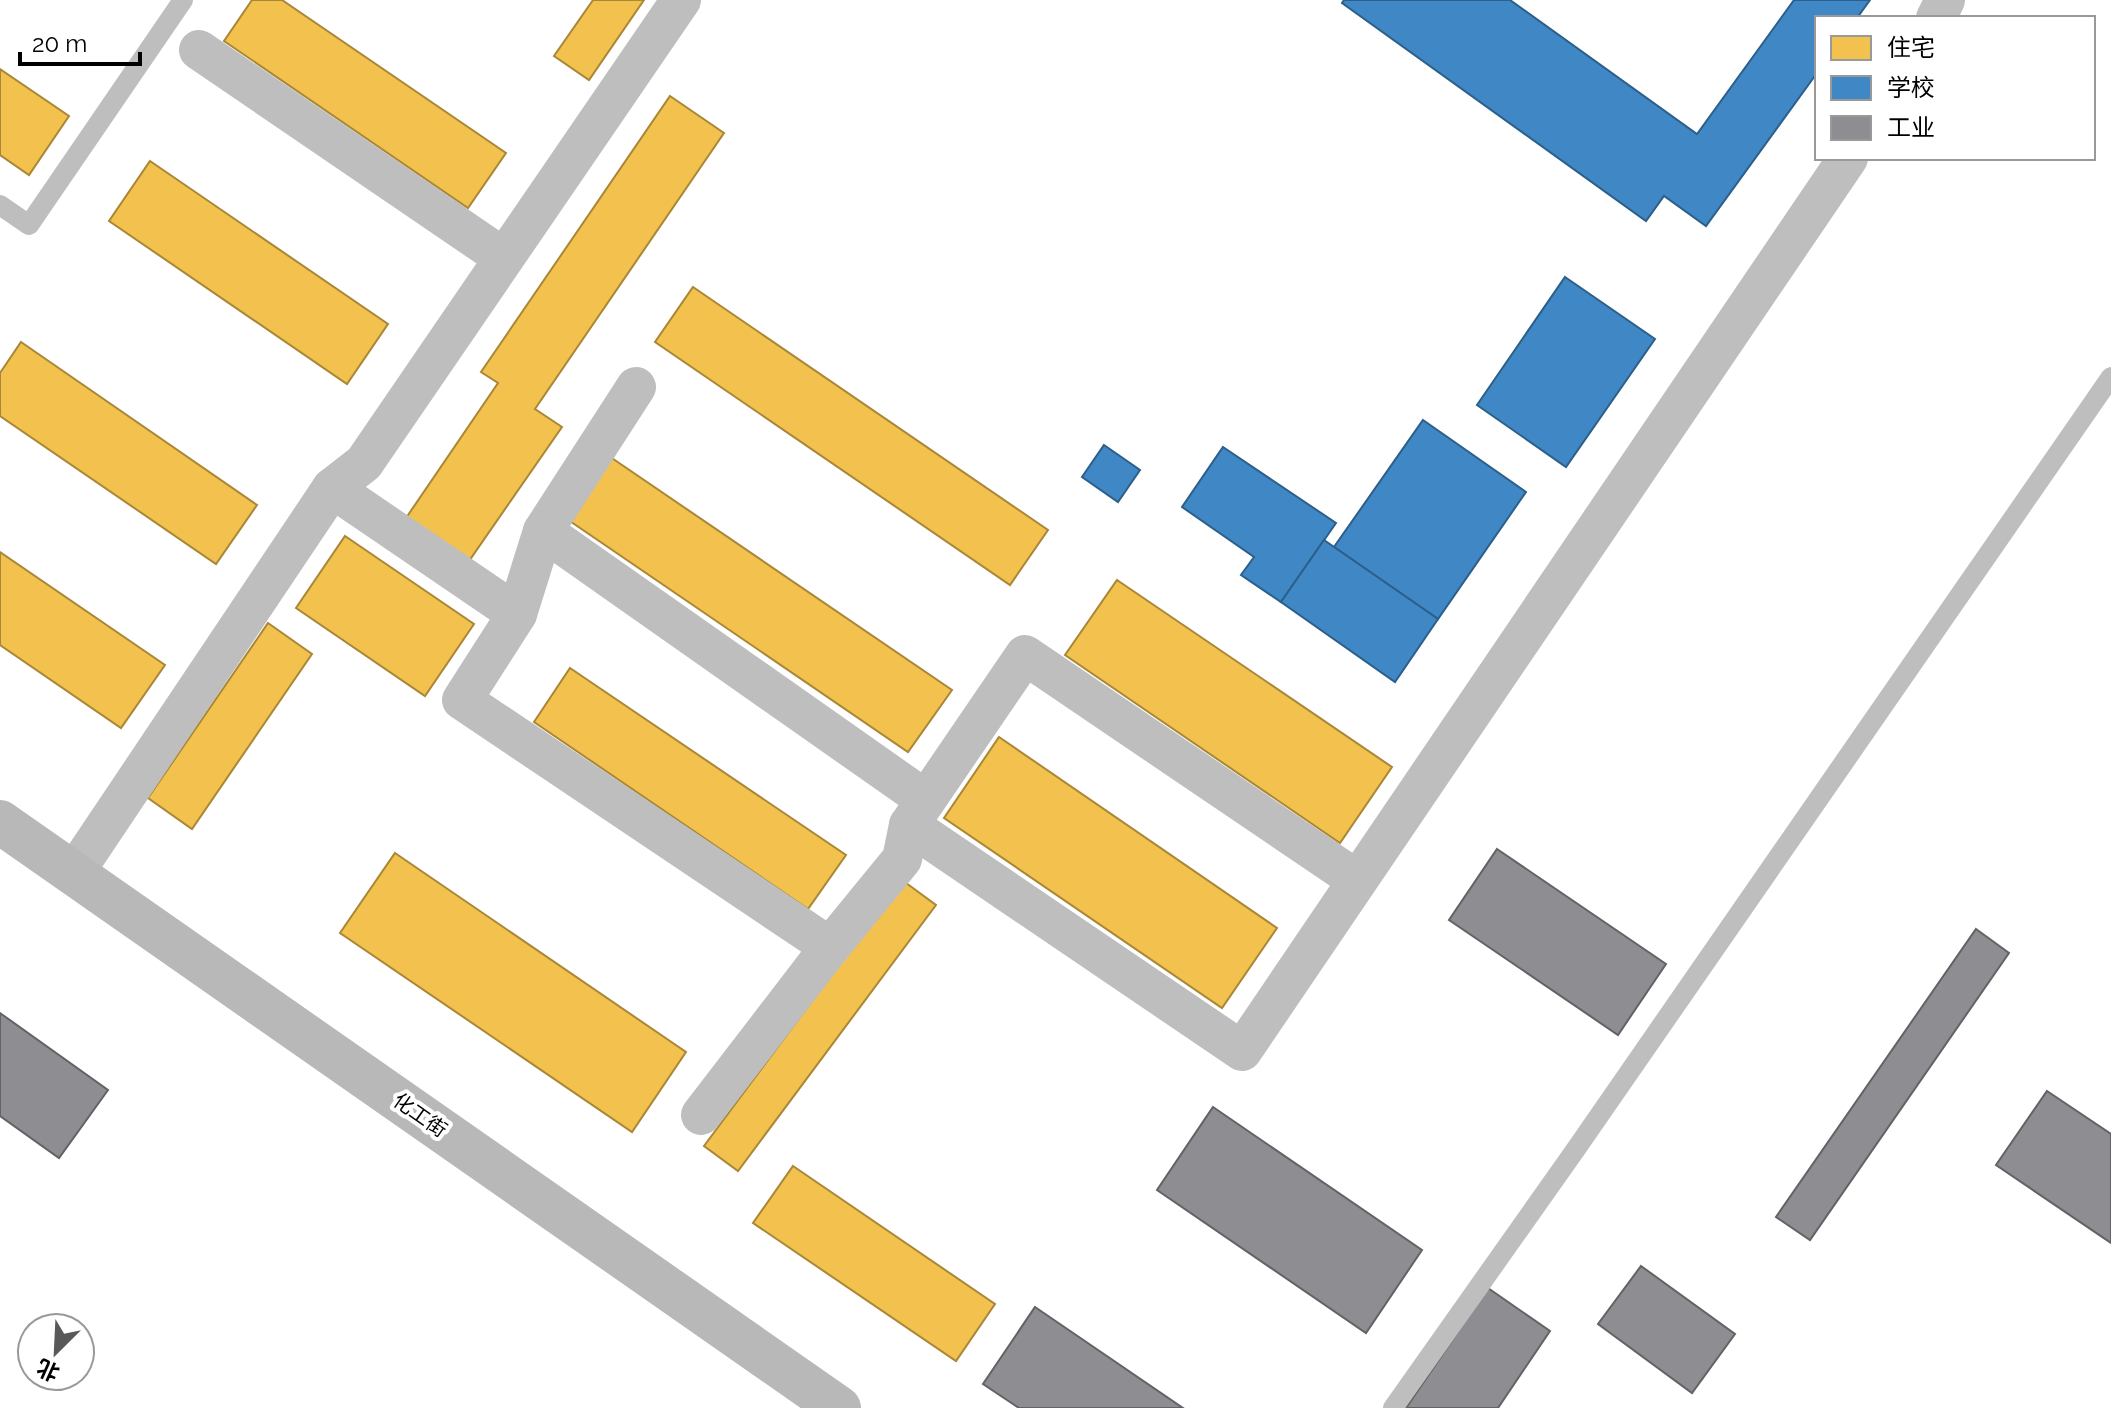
<svg xmlns="http://www.w3.org/2000/svg" width="2111" height="1408" viewBox="0 0 2111 1408" font-family="Raleway,'Noto Sans SC',sans-serif">
	<style>
		.homes { fill: #f2c14e; stroke: #a98737; stroke-width: 2 }
		.schools { fill: #3f88c5; stroke: #2c5f8a; stroke-width: 2 }
		.industry { fill: #8d8d92; stroke: #636366; stroke-width: 2 }
		.lines { fill: none; stroke-linecap: round; stroke-linejoin: round }
		.lane { stroke: #bebebe; stroke-width: 20 }
		.street { stroke: #bebebe; stroke-width: 40 }
		.secondary { stroke: #b8b8b8; stroke-width: 44 }
		.labels { text-anchor: middle; dominant-baseline: central; stroke-width: 8; stroke-linejoin: round; paint-order: stroke }
		.street-label { font-size: 20px; fill: #000; stroke: #fff }
	</style>
	<rect width="100%" height="100%" fill="#fff"/>
	<!-- homes -->
	<g class="homes">
		<path d="M252 0H282L506 153 468 208 224 41Z"/>
		<path d="M593 0H644L589 80 554 56Z"/>
		<path d="M0 69 69 116 29 175 0 155Z"/>
		<path d="M670 96 724 133 535 409 562 427 469 561 406 518 498 383 481 372Z"/>
		<path d="M150 161 388 324 347 384 109 221Z"/>
		<path d="M693 287 1048 530 1010 585 655 342Z"/>
		<path d="M21 342 257 505 216 564 0 416V373Z"/>
		<path d="M603 452 952 690 908 752 561 515Z"/>
		<path d="M345 536 474 624 425 696 296 608Z"/>
		<path d="M0 552 165 665 121 728 0 645Z"/>
		<path d="M1117 580 1392 767 1340 843 1065 655Z"/>
		<path d="M268 623 312 654 192 829 148 798Z"/>
		<path d="M570 668 846 855 808 909 534 722Z"/>
		<path d="M999 737 1277 928 1222 1008 944 818Z"/>
		<path d="M395 853 686 1052 632 1132 340 933Z"/>
		<path d="M902 880 936 905 738 1171 704 1146Z"/>
		<path d="M793 1166 995 1304 956 1361 753 1223Z"/>
	</g>
	<!-- schools -->
	<g class="schools">
		<path d="M1344 0H1510L1697 134 1794 0H1870L1857 18H1817V73L1706 226 1664 196 1646 221 1342 3Z"/>
		<path d="M1565 277 1655 339 1566 467 1477 405Z"/>
		<path d="M1423 420 1526 492 1438 619 1334 547Z"/>
		<path d="M1104 445 1140 470 1118 502 1082 477Z"/>
		<path d="M1223 447 1336 523 1281 602 1241 575 1254 557 1182 507Z"/>
		<path d="M1324 540 1438 619 1395 682 1281 602Z"/>
	</g>
	<!-- industry -->
	<g class="industry">
		<path d="M1497 849 1666 964 1618 1035 1449 920Z"/>
		<path d="M1976 929 2009 953 1810 1240 1776 1217Z"/>
		<path d="M0 1013 108 1090 59 1158 0 1116Z"/>
		<path d="M2047 1091 2111 1134V1243L1996 1165Z"/>
		<path d="M1213 1107 1422 1250 1366 1333 1157 1190Z"/>
		<path d="M1641 1266 1735 1334 1692 1393 1598 1324Z"/>
		<path d="M1488 1288 1550 1331 1498 1408H1406Z"/>
		<path d="M1035 1307 1183 1408H1019L983 1384Z"/>
	</g>
	<g class="lines">
		<!-- lane -->
		<g class="lane">
			<path d="M0 205 29 225 183 0"/>
			<path d="M1393 1408 1576 1149 2111 377"/>
		</g>
		<!-- street -->
		<g class="street">
			<path d="M1936 18 1945 0"/>
			<path d="M199 50 504 258"/>
			<path d="M636 387 543 531 517 614 462 700 830 947"/>
			<path d="M332 488 517 614"/>
			<path d="M543 531 926 800"/>
			<path d="M74 873 332 488 364 463 681 0"/>
			<path d="M1357 880 1025 655 909 825 1242 1051 1848 158"/>
			<path d="M701 1115 830 947 902 859 909 825"/>
		</g>
		<!-- secondary -->
		<path class="secondary" d="M0 822 839 1408"/>
	</g>
	<g class="labels">
		<!-- street labels -->
		<g class="street-label">
			<text transform="translate(420 1115) rotate(35)">化工街</text>
		</g>
	</g>
	<!-- legend -->
	<rect x="1815" y="16" width="280" height="144" fill="#ffffff" stroke="#999999" stroke-width="2"/>
	<rect x="1831" y="36" width="40" height="24" fill="#f2c14e" stroke="#999999" stroke-width="2"/>
	<text x="1887" y="56" font-size="24" fill="#000000">住宅</text>
	<rect x="1831" y="76" width="40" height="24" fill="#3f88c5" stroke="#999999" stroke-width="2"/>
	<text x="1887" y="96" font-size="24" fill="#000000">学校</text>
	<rect x="1831" y="116" width="40" height="24" fill="#8d8d92" stroke="#999999" stroke-width="2"/>
	<text x="1887" y="136" font-size="24" fill="#000000">工业</text>
	<!-- north arrow -->
	<g transform="translate(56 1352) rotate(204)"><circle r="38" fill="#ffffff" stroke="#999999" stroke-width="2"/>
	<path d="M0-6L14 30L0 20L-14 30Z" fill="#595959"/>
	<text y="-12" font-size="22" font-weight="bold" text-anchor="middle" fill="#000000">北</text>
	</g>
	<!-- scale -->
	<path d="M20 52v12h120v-12" fill="none" stroke="#000000" stroke-width="4"/>
	<text x="32" y="52" font-size="24" fill="#000000" stroke="#ffffff" stroke-width="6" paint-order="stroke">20 m</text>
</svg>
